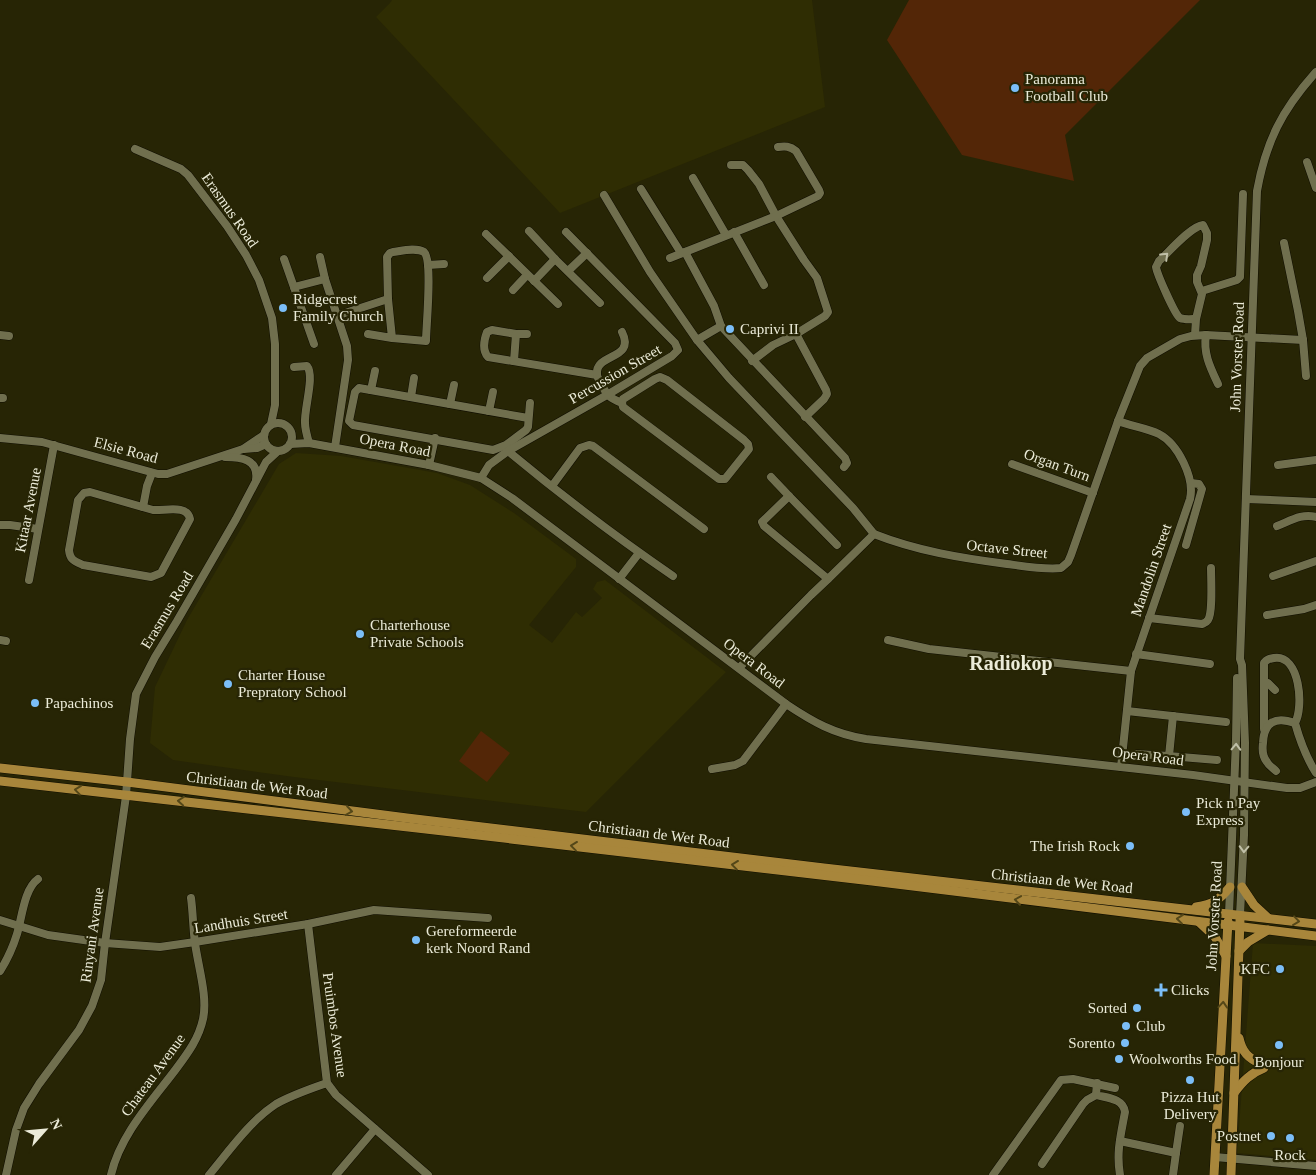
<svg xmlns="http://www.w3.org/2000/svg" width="1316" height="1175" viewBox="0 0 1316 1175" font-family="'Times New Roman',serif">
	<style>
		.built { fill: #2f2d03 }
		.park { fill: #532607 }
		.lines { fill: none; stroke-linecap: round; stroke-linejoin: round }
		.minor-casing { stroke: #100e00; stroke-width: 9 }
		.major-casing { stroke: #100e00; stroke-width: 10 }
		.minor { stroke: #706f4e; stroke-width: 8 }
		.major { stroke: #a8863b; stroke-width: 9 }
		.oneway { stroke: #c0c0a8 }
		.oneway2 { stroke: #544718 }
		.poi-dot { fill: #7bbef8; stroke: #272505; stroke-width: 2 }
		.labels { text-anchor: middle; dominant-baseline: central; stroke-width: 4.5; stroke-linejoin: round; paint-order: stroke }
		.poi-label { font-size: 15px; fill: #ebebd8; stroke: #272505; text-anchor: start }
		.street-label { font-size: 15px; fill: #ebebd8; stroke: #272505 }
		.district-label { font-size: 20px; font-weight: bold; fill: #ebebd8; stroke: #272505 }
	</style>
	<rect width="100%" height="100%" fill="#272505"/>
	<!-- built -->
	<g class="built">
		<path d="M392 0H812L825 107 560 213 376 17 390 3Z"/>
		<path d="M296 453 341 456 437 473 470 485 514 513 576 559V567L529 625 552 643 576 612 582 617 602 598 593 589 597 582 605 580 726 672 586 812 294 777 173 760 150 743 155 687 187 620 279 464Z"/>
		<path d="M1253 943 1316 946V1160L1237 1153Z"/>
	</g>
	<!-- park -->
	<g class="park">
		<path d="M909 0H1200L1065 135 1074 181 962 155 887 40Z"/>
		<path d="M481 731 510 753 487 782 459 761Z"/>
	</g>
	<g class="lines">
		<!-- minor casing -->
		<g class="minor-casing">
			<g id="minor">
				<path d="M135 149 181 169 188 175 227 226 246 255 259 280 272 318 275 344V405L271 424"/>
				<path d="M1307 162 1316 188"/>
				<path d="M731 165H743L748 170 759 184 776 216 804 260 817 278 828 312 825 316 796 334 773 345 752 361"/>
				<path d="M693 178 726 235"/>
				<path d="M641 189 681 253"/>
				<path d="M604 195 650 272 697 340 729 378 853 508 874 534"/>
				<path d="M529 231 555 259 600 303"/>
				<path d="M734 232 764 285"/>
				<path d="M486 234 558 304"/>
				<path d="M1284 243 1298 311 1303 340 1306 376"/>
				<path d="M685 252 714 306 721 326 845 458 847 463 844 467"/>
				<path d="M320 257 325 279 347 346 348 360 335 447"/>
				<path d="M670 258 685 252 776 216 818 196 820 193 819 190 796 151C790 146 785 146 778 147"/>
				<path d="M284 259 314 344"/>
				<path d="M428 265 444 264"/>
				<path d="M568 271 587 253"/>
				<path d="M487 278 509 256"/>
				<path d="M534 281 555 259"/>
				<path d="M294 287 325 279"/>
				<path d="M513 290 527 275"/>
				<path d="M1202 291 1237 280 1240 277 1243 194"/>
				<path d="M336 316 388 299"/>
				<path d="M368 334 392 338 426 341C426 327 433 260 424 252 416 247 401 251 393 252L390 253 387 257 388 299 392 338"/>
				<path d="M516 334 492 330 487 332C484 340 482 350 488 357L597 375"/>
				<path d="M796 334 826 390 827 394 824 399 805 417"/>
				<path d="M0 335 9 336"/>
				<path d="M1195 335 1196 319 1202 294 1197 282V275L1201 266 1207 240V233L1203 225C1191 226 1168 253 1159 261L1156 267C1157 274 1175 315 1180 318 1185 320 1192 319 1196 319"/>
				<path d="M1206 335C1203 353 1210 367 1218 384"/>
				<path d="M697 340 721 326"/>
				<path d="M514 361 516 334H527"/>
				<path d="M294 367 307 366C315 376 304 408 305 423 305 429 307 436 309 443"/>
				<path d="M371 390 375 371"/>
				<path d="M411 397 414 378"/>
				<path d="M0 398H3"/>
				<path d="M622 403 623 399 655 379 660 377 667 380 744 440 748 444 749 449 725 479H719L623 407 622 403C610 398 607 396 602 385 600 382 597 377 597 374 595 353 636 360 622 332"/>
				<path d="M450 404 454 385"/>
				<path d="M489 411 493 392"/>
				<path d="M528 418 359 388 355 392 349 421 353 425 493 450 506 445 526 430 528 427 530 403"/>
				<path d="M1118 421C1131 426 1147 428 1159 434 1178 444 1195 478 1190 499L1131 671 1121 767"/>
				<circle cx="278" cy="437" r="14"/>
				<path d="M0 438 42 442 158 474H167L243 449 264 435"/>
				<path d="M290 444 309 443 429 465 481 478 512 498 786 704C813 722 834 734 866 739L1193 775 1287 788H1300L1316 782"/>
				<path d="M244 449 257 448 266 444"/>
				<path d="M508 451C561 495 616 537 673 576"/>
				<path d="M225 457C241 457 259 459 256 480"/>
				<path d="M1012 464 1093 493"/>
				<path d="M429 465 435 438"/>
				<path d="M1278 465 1316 460"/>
				<path d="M771 477 789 496"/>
				<path d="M481 478 489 465 508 451 607 395 672 356 678 350 675 343 566 232"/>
				<path d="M552 486 580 448 589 445 593 446 704 529"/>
				<path d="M90 492 153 510C165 511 187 504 190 519L161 573 151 577 83 565C74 561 70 560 69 550L78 500 84 493Z"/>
				<path d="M1246 499 1316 502"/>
				<path d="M143 507 147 486 152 473"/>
				<path d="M0 525H10L38 529"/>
				<path d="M1277 526C1290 521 1302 513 1316 517"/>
				<path d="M1186 545 1202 489 1199 484 1191 483"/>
				<path d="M1273 576 1316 561"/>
				<path d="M619 579 639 553"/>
				<path d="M828 579 764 526 762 522 789 496 837 545"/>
				<path d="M29 580 54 445"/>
				<path d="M1267 615 1304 609 1316 605"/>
				<path d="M1149 618 1202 624C1205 623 1206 623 1208 620 1213 613 1211 578 1211 568"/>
				<path d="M0 640 6 641"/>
				<path d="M888 640 929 649 1131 671"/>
				<path d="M1136 654 1210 664"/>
				<path d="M739 668 811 595 828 579 874 534C917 551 961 558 1007 564 1022 566 1046 570 1061 568L1068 562 1071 555 1118 421 1140 366 1147 358 1180 339 1191 336 1206 335 1303 340"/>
				<path d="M1265 682 1268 683 1275 690"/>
				<path d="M1127 711 1226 722"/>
				<path d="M1173 716 1169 756 1217 760"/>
				<path d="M1264 729V663C1267 659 1269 659 1274 658 1300 654 1304 707 1295 723 1300 741 1306 757 1316 773"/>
				<path d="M1137 754 1169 756"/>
				<path d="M712 769 735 765 743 761 786 704"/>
				<path d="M1276 771C1273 768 1269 766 1267 762 1263 757 1262 750 1263 743 1264 722 1275 716 1295 723"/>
				<path d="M1229 914 1236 740 1237 678"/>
				<path d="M1240 915 1244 835 1245 743 1242 665 1240 659 1257 191C1266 141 1282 110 1316 72"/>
				<path d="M0 920 48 935 105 943 160 947 195 942 308 924 374 910 488 918"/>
				<path d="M308 924 327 1083 336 1095 428 1175"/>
				<path d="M0 971C7 960 13 947 17 934 22 918 24 889 38 879"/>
				<path d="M1097 1083 1096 1095C1107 1098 1123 1098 1125 1112 1121 1134 1116 1152 1120 1175"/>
				<path d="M1120 1141 1176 1153 1173 1175"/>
				<path d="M1176 1153 1180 1126"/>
				<path d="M1215 1157 1316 1166"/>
				<path d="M1042 1164 1083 1104 1087 1100 1096 1095"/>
				<path d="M6 1175 16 1130 24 1108 39 1084 79 1030 92 1006 101 980 105 943 126 796 130 739 136 694 155 657 177 621 236 519 266 462 278 451"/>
				<path d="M111 1175C120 1135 152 1101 176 1069 188 1053 199 1038 203 1019 208 997 198 966 195 943 193 928 193 913 191 898"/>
				<path d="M209 1175C229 1151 250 1121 276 1104 292 1095 310 1089 327 1083"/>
				<path d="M336 1175 375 1129"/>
				<path d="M993 1175 1061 1080 1073 1079 1115 1088"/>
			</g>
		</g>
		<!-- major casing -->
		<g class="major-casing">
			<g id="major">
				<path d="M0 768 127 782 407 818 824 868 1316 924"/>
				<path d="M0 781 417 828 872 881 1316 936"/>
				<path d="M1242 887 1254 905 1268 918"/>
				<path d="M1196 907C1214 904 1219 900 1230 887"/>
				<path d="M1199 922 1215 937 1226 956"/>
				<path d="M1239 951 1248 942 1268 930"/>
				<path d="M1239 1038C1242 1052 1248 1058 1261 1064"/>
				<path d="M1234 1093C1243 1081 1251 1073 1264 1068"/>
				<path d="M1214 1175 1228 921"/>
				<path d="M1231 1175 1240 920"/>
			</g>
		</g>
		<!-- minor -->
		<use href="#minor" class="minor"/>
		<!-- major -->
		<use href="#major" class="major"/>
	</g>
	<!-- one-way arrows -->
	<defs><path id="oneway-chevron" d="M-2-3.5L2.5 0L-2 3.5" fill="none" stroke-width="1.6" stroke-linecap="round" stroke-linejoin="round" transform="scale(1.25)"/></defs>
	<g class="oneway">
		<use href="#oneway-chevron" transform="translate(1165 256) rotate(-44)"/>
		<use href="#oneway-chevron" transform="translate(1236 747) rotate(-88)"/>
		<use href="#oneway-chevron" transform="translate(1244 849) rotate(92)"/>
	</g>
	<g class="oneway2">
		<use href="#oneway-chevron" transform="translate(78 790) rotate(-173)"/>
		<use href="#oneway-chevron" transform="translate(181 801) rotate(-175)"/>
		<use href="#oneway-chevron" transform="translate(349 811) rotate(8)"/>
		<use href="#oneway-chevron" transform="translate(574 846) rotate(-173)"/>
		<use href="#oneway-chevron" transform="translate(735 865) rotate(-173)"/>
		<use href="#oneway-chevron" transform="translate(1018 900) rotate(-172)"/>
		<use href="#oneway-chevron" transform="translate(1180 919) rotate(-174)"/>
		<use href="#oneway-chevron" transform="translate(1296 921) rotate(7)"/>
		<use href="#oneway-chevron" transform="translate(1223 1005) rotate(-86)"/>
	</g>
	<!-- markers -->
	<g class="poi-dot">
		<circle cx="1015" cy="88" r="5"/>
		<circle cx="283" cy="308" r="5"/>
		<circle cx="730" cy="329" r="5"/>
		<circle cx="360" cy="634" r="5"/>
		<circle cx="228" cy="684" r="5"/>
		<circle cx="35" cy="703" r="5"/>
		<circle cx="1186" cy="812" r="5"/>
		<circle cx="1130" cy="846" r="5"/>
		<circle cx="416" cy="940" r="5"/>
		<circle cx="1280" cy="969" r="5"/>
		<path d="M1158.5 982.5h5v5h5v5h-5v5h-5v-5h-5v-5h5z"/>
		<circle cx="1137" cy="1008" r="5"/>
		<circle cx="1126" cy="1026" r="5"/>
		<circle cx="1125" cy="1043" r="5"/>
		<circle cx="1279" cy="1045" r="5"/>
		<circle cx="1119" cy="1059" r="5"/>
		<circle cx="1190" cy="1080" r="5"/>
		<circle cx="1271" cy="1136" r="5"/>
		<circle cx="1290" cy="1138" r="5"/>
	</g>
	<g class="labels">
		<!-- poi labels -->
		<g class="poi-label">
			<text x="1025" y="79">Panorama<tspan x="1025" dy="17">Football Club</tspan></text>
			<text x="293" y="299">Ridgecrest<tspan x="293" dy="17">Family Church</tspan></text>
			<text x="740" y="329">Caprivi II</text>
			<text x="370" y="625">Charterhouse<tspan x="370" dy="17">Private Schools</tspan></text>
			<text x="238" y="675">Charter House<tspan x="238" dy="17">Prepratory School</tspan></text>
			<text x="45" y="703">Papachinos</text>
			<text x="1196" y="803">Pick n Pay<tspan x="1196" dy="17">Express</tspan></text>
			<text x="1120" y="846" text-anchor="end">The Irish Rock</text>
			<text x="426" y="931">Gereformeerde<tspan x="426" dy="17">kerk Noord Rand</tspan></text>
			<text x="1270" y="969" text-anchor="end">KFC</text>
			<text x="1171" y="990">Clicks</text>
			<text x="1127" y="1008" text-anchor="end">Sorted</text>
			<text x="1136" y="1026">Club</text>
			<text x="1115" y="1043" text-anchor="end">Sorento</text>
			<text x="1129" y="1059">Woolworths Food</text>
			<text x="1279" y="1062" text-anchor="middle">Bonjour</text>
			<text x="1190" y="1097" text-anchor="middle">Pizza Hut<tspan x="1190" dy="17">Delivery</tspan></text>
			<text x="1261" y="1136" text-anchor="end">Postnet</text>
			<text x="1290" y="1155" text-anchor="middle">Rock</text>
		</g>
		<!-- street labels -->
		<g class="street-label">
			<text transform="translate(230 210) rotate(55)">Erasmus Road</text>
			<text transform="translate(1237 357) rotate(-88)">John Vorster Road</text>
			<text transform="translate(615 374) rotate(-30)">Percussion Street</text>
			<text transform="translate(395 445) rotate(11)">Opera Road</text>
			<text transform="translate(126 450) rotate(15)">Elsie Road</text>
			<text transform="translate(1057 465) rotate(20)">Organ Turn</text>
			<text transform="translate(28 510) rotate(-79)">Kitaar Avenue</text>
			<text transform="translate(1007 549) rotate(6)">Octave Street</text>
			<text transform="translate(1151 570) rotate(-71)">Mandolin Street</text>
			<text transform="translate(167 610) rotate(-59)">Erasmus Road</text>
			<text transform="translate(754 663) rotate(37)">Opera Road</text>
			<text transform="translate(1148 756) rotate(7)">Opera Road</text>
			<text transform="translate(257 785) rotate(7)">Christiaan de Wet Road</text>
			<text transform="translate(659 834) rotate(7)">Christiaan de Wet Road</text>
			<text transform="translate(1062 881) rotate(6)">Christiaan de Wet Road</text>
			<text transform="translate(1214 916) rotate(-87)">John Vorster Road</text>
			<text transform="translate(241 921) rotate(-9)">Landhuis Street</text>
			<text transform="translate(92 935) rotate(-82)">Rinyani Avenue</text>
			<text transform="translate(335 1025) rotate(82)">Pruimbos Avenue</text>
			<text transform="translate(153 1075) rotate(-54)">Chateau Avenue</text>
		</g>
		<!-- district labels -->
		<g class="district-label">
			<text x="1011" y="663">Radiokop</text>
		</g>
	</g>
	<!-- north arrow -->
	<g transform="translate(45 1130) rotate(63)" stroke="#272505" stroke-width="4" paint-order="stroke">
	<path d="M0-4L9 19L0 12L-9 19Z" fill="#ebebd8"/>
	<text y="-8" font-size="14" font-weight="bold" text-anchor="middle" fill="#ebebd8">N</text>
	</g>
</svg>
